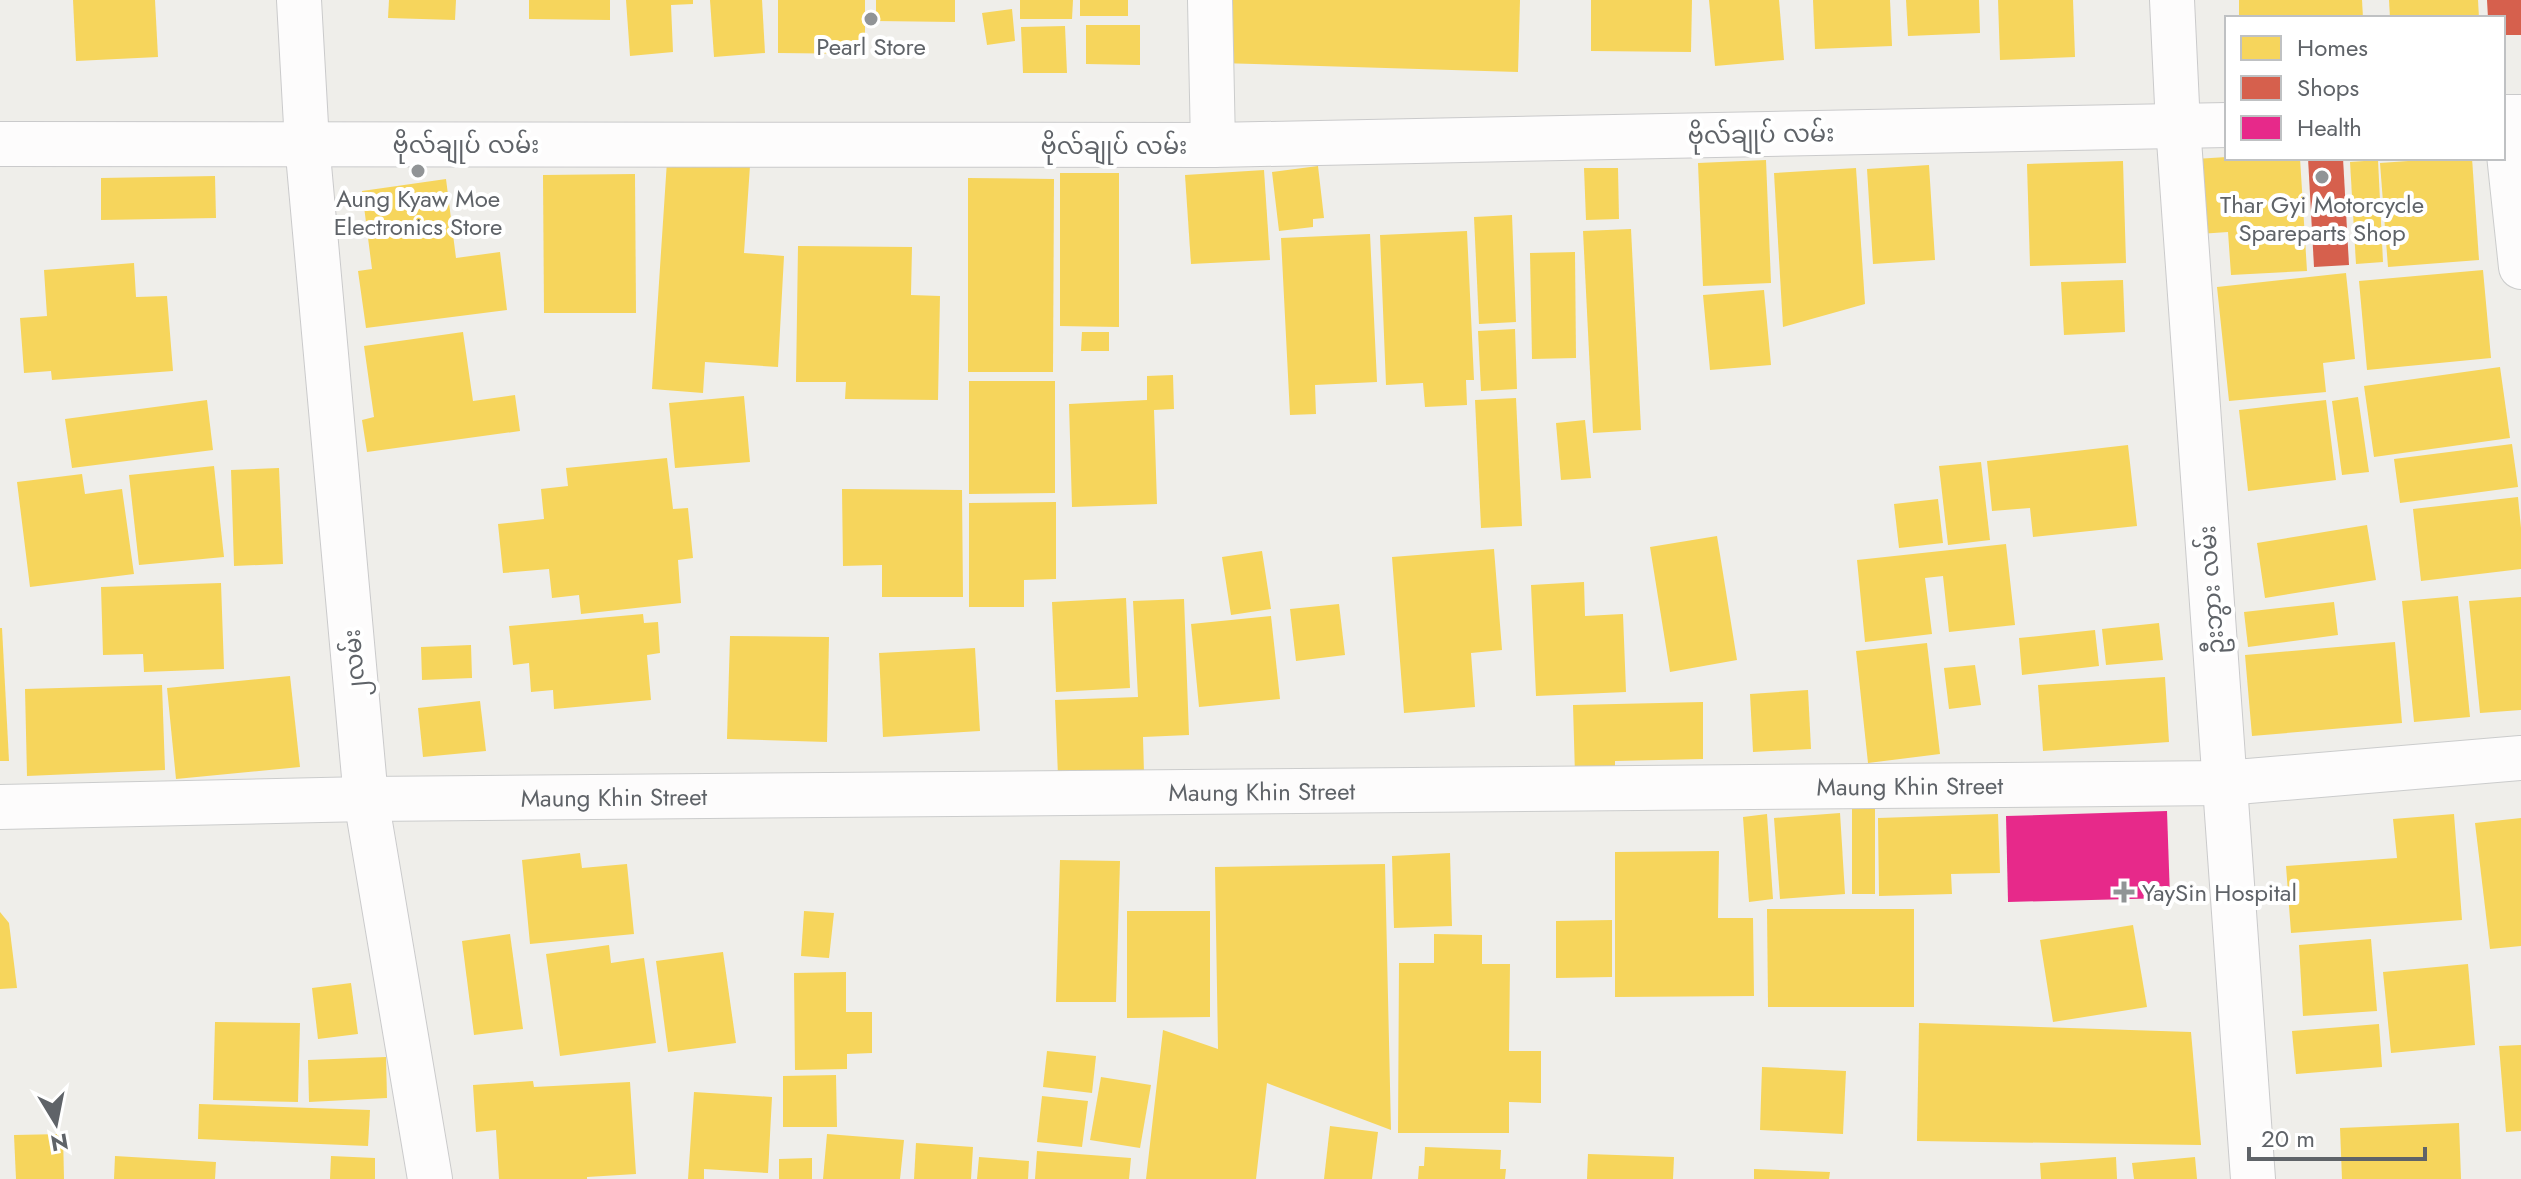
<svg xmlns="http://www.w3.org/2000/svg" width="2521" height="1179" viewBox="0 0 2521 1179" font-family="Jost,'Noto Sans Myanmar',sans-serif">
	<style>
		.homes { fill: #f6d55c }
		.shops { fill: #d6604d }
		.health { fill: #e7298a }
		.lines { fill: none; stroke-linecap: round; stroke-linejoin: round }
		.street-casing { stroke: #cbcccc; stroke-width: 46 }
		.secondary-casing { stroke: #cacacb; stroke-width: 46 }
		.street { stroke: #fdfcfc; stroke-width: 44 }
		.secondary { stroke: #fdfcfc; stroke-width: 44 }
		.poi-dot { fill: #919496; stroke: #fff; stroke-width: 3 }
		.labels { text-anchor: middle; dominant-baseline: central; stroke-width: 8; stroke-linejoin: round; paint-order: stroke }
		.poi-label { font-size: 24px; fill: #5f6368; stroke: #fff }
		.street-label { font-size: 24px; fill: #5f6368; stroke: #fff }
	</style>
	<rect width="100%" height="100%" fill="#efeeea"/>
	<!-- homes -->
	<g class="homes">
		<path d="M73 0H155L158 57 76 61Z"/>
		<path d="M389 0H456L455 20 388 18Z"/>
		<path d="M529 0H610V20L529 19Z"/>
		<path d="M626 0H693V4L671 5 673 52 630 56Z"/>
		<path d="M710 0H762L765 53 714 57Z"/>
		<path d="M778 0H865V54L778 53Z"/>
		<path d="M876 0H955V22L876 21Z"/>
		<path d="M1020 0H1073L1072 19H1020Z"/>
		<rect x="1080" y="0" width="48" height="16"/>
		<path d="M1221 0H1520L1518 72 1219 63Z"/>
		<path d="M1591 0H1692L1691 52 1591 51Z"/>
		<path d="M1709 0H1779L1784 60 1715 66Z"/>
		<path d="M1813 0H1890L1892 46 1815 49Z"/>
		<path d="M1906 0H1979L1980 33 1908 36Z"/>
		<path d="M1998 0H2073L2075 57 2000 60Z"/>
		<path d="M2239 0H2362L2363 18H2239Z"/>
		<path d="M2389 0H2478L2479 18H2390Z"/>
		<path d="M1012 9 1015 41 987 45 982 13Z"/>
		<path d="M1086 25H1140V65L1086 64Z"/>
		<path d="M1065 26 1067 73H1023L1021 27Z"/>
		<path d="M2227 157 2300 158 2307 271 2231 275 2228 232 2199 234 2195 159Z"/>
		<path d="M2450 158H2472L2479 260 2388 267 2380 163Z"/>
		<path d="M1766 160 1771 283 1703 286 1698 163Z"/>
		<path d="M2378 160 2383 262 2356 264 2350 162Z"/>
		<path d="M667 161 750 166 744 253 784 256 778 367 705 362 703 393 652 389Z"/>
		<path d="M2123 161 2126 263 2030 266 2027 164Z"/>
		<path d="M1929 165 1935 260 1873 264 1867 169Z"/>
		<path d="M1318 166 1324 218 1313 219V227L1279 231 1272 172Z"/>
		<path d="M1584 168H1618L1619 219 1586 220Z"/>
		<path d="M1856 168 1865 304 1783 327 1774 173Z"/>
		<path d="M1264 170 1270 260 1191 264 1185 175Z"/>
		<path d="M1060 173H1119V327L1060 326Z"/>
		<path d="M635 174 636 313H544L543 175Z"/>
		<path d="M215 176 216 218 101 220V178Z"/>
		<path d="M968 178 1054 179 1053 372H968Z"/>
		<path d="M446 179 456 258 500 252 507 310 366 328 358 271 372 269 362 191Z"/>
		<path d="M1512 215 1516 322 1479 324 1474 217Z"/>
		<path d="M1631 229 1641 430 1593 433 1583 231Z"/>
		<path d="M1467 231 1474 380H1466L1467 405 1425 407 1423 383 1386 385 1380 235Z"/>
		<path d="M1370 234 1377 382 1315 385 1316 414 1290 415 1281 238Z"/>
		<path d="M798 246 912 247 911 295 940 296 938 400 845 399 846 382H796Z"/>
		<path d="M1575 252 1576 358 1532 359 1530 253Z"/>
		<path d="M134 263 136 297 167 296 173 371 52 380 51 371 24 373 20 318 47 316 44 270Z"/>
		<path d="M2483 270 2491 358 2367 370 2359 281Z"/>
		<path d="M2346 273 2355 359 2323 363 2326 392 2229 401 2217 287Z"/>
		<path d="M2123 280 2125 332 2064 335 2061 282Z"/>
		<path d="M1764 290 1771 365 1710 370 1703 295Z"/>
		<path d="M1515 329 1517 389 1481 391 1478 331Z"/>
		<path d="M463 332 473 401 515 395 520 431 367 452 362 420 374 417 364 346Z"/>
		<path d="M1082 332H1109V351H1081Z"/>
		<path d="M2500 367 2510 438 2374 457 2364 386Z"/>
		<path d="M1173 375 1174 409 1154 410 1157 504 1072 507 1069 404 1147 400V376Z"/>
		<path d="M969 381H1055V493L969 494Z"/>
		<path d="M744 396 750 462 675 468 669 403Z"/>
		<path d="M2358 397 2369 472 2342 475 2332 401Z"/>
		<path d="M1516 398 1522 526 1481 528 1475 400Z"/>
		<path d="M207 400 213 450 72 468 65 419Z"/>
		<path d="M2326 400 2336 480 2248 491 2239 410Z"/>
		<path d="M1585 420 1591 478 1561 480 1556 423Z"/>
		<path d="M2512 444 2518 487 2400 503 2394 459Z"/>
		<path d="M2128 445 2137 526 2033 537 2030 508 1992 511 1987 461Z"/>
		<path d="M667 458 673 509 688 508 693 558 678 560 681 603 581 614 579 595 552 598 549 569 503 573 498 524 544 519 541 489 568 486 566 468Z"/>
		<path d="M1981 462 1990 540 1948 545 1939 466Z"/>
		<path d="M214 466 224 557 139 565 129 475Z"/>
		<path d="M279 468 283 564 234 566 231 470Z"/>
		<path d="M82 474 85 494 122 489 134 574 30 587 17 482Z"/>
		<path d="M842 489 962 490 963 597H882V565L843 566Z"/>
		<path d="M2518 497 2521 528V569L2421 581 2413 509Z"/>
		<path d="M1938 499 1943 543 1899 548 1894 504Z"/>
		<path d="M1056 502V579L1024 580V607H969V503Z"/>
		<path d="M2367 525 2376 580 2265 598 2257 543Z"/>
		<path d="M1717 536 1737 660 1670 672 1650 547Z"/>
		<path d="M2006 544 2015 625 1949 632 1943 576 1925 578 1932 634 1865 642 1857 560Z"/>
		<path d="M1494 549 1502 650 1471 653 1475 707 1404 713 1392 557Z"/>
		<path d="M1262 551 1271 609 1231 615 1222 557Z"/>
		<path d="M1584 582 1585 616 1623 614 1626 692 1536 696 1531 585Z"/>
		<path d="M221 583 224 669 144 672 143 654 103 655 101 587Z"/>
		<path d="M2458 596 2470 717 2414 722 2402 601Z"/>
		<path d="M2521 597V710L2480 713 2469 601Z"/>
		<path d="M1126 598 1130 688 1056 692 1052 602Z"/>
		<path d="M1184 599 1189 735 1143 737 1144 773 1058 776 1055 700 1138 697 1133 601Z"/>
		<path d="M2334 602 2338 635 2248 647 2244 612Z"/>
		<path d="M1339 604 1345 655 1296 661 1290 609Z"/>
		<path d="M643 614 644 623 658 622 660 653 647 655 651 700 554 709 553 690 531 692 529 663 513 665 509 626Z"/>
		<path d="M1271 616 1280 699 1199 707 1191 624Z"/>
		<path d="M2159 623 2163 660 2106 665 2102 629Z"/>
		<path d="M0 628H2L9 761H0Z"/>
		<path d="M2095 630 2099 666 2022 675 2019 638Z"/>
		<path d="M730 636 829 637 827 742 727 739Z"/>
		<path d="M2395 642 2402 723 2252 736 2245 655Z"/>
		<path d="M1927 643 1940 754 1868 763 1856 651Z"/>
		<path d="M471 645 472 678 422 680 421 647Z"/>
		<path d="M975 648 980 731 883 737 879 653Z"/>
		<path d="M1975 665 1981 705 1949 709 1944 668Z"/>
		<path d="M290 676 300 767 176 779 167 688Z"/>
		<path d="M2165 677 2169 742 2043 751 2038 685Z"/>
		<path d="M162 685 165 770 27 776 25 689Z"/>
		<path d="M1808 690 1811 749 1753 752 1750 694Z"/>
		<path d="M480 701 486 751 423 757 418 708Z"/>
		<path d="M1703 702V759L1615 761V775H1575L1573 705Z"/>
		<rect x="1852" y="809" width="23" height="85"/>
		<path d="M1840 813 1845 894 1780 899 1774 818Z"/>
		<path d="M1767 814 1773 899 1749 902 1743 817Z"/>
		<path d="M1998 814 2000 873 1951 874 1952 894 1879 896 1878 818Z"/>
		<path d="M2454 814 2462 920 2291 933 2286 866 2397 858 2393 819Z"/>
		<path d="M2521 818V946L2490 949 2475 823Z"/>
		<path d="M1719 851 1718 918H1753L1754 996 1615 997V852Z"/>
		<path d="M580 853 582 868 627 864 634 934 530 944 522 860Z"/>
		<path d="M1450 853 1452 926 1394 928 1392 856Z"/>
		<path d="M1060 860 1120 861 1116 1002H1056Z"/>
		<path d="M1385 864 1391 1130 1267 1083 1256 1179H1146L1163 1030 1218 1049 1215 867Z"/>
		<path d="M1767 909H1914V1007H1768Z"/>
		<path d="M804 911 834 913 829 958 801 956Z"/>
		<path d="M1127 911H1210V1017L1127 1018Z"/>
		<path d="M0 912 9 923 17 988 0 989Z"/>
		<path d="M1612 920V977L1556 978V921Z"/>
		<path d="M2133 925 2147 1007 2053 1022 2040 940Z"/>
		<path d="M510 934 523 1029 474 1035 462 941Z"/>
		<path d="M1434 934 1482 935V964H1510L1509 1051H1541V1103L1509 1102V1133H1398L1399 963H1434Z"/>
		<path d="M2371 939 2377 1011 2303 1016 2299 945Z"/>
		<path d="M609 945 611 963 644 958 656 1043 560 1056 546 954Z"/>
		<path d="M723 952 736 1043 668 1052 656 961Z"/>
		<path d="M2468 964 2475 1045 2391 1053 2383 972Z"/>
		<path d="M846 972V1012H872V1053L847 1054V1069L795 1070 794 973Z"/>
		<path d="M351 983 358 1034 318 1039 312 988Z"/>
		<path d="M215 1022 300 1023 298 1102 213 1100Z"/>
		<path d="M1919 1023 2191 1032 2201 1145 1917 1141Z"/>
		<path d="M2379 1024 2382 1067 2296 1074 2292 1031Z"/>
		<path d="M2521 1045V1131L2506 1132 2499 1046Z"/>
		<path d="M1047 1051 1096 1056 1092 1093 1043 1087Z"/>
		<path d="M386 1057 387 1098 309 1102 308 1060Z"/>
		<path d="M1762 1067 1846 1071 1843 1134 1760 1130Z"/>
		<path d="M836 1075 837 1127H783V1076Z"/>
		<path d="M1101 1077 1151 1085 1140 1148 1090 1140Z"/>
		<path d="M533 1081 534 1087 630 1082 636 1174 587 1177V1179H499L496 1130 476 1132 473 1085Z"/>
		<path d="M694 1092 772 1097 768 1173 704 1169V1179H688Z"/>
		<path d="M1042 1096 1088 1101 1082 1147 1037 1142Z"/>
		<path d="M199 1104 370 1110 368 1146 198 1139Z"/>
		<path d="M2459 1123 2461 1179H2342L2340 1128Z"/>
		<path d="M1330 1126 1378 1132 1372 1179H1324Z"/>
		<path d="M63 1134 64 1179H16L14 1135Z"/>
		<path d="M827 1134 904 1140 900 1179H823Z"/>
		<path d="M916 1143 973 1147 971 1179H914Z"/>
		<path d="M1425 1147 1501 1150 1500 1169H1506L1505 1179H1418L1419 1166H1424Z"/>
		<path d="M1037 1151 1131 1158 1129 1179H1035Z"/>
		<path d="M1588 1154 1674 1157 1673 1179H1587Z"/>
		<path d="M115 1156 216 1162 215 1179H114Z"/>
		<path d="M331 1156 375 1158V1179H330Z"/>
		<path d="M979 1157 1029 1161 1028 1179H977Z"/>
		<path d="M2116 1157 2117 1179H2041L2040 1163Z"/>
		<path d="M2195 1157 2197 1179H2134L2132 1163Z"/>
		<path d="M812 1158V1179H779V1159Z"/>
		<path d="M1754 1169 1830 1172 1829 1179H1754Z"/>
	</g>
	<!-- shops -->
	<g class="shops">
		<path d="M2487 0H2521V35H2503V18H2488Z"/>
		<path d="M2308 158H2343L2349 265 2314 267Z"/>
	</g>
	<!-- health -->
	<path class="health" d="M2167 811 2170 898 2008 902 2006 816Z"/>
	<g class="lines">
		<!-- street casing -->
		<g class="street-casing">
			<g id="street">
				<path d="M1210 0 1213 145"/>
				<path d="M2505 117 2521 267"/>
				<path id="s1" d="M0 807 366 799 2225 783 2521 758"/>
			</g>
		</g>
		<!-- secondary casing -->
		<g class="secondary-casing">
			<g id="secondary">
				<path d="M299 0 307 143 366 799 430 1179"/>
				<path d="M2172 0 2178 126 2253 1179"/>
				<path d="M2503 117H2521"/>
				<path d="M0 144 1213 145 2227 125"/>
			</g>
		</g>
		<!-- street -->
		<use href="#street" class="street"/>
		<!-- secondary -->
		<use href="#secondary" class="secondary"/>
	</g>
	<!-- markers -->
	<g class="poi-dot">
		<circle cx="871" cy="19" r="8"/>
		<circle cx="418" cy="171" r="8"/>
		<circle cx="2322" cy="177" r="8"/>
		<path d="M2120 880h8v8h8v8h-8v8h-8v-8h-8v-8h8z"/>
	</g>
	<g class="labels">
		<!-- poi labels -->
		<g class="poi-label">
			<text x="871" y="46">Pearl Store</text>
			<text x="418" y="198">Aung Kyaw Moe<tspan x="418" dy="28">Electronics Store</tspan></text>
			<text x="2322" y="204">Thar Gyi Motorcycle<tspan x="2322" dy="28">Spareparts Shop</tspan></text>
			<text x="2142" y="892" text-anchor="start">YaySin Hospital</text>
		</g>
		<!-- street labels -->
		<g class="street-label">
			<text transform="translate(1761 134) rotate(-1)">ဗိုလ်ချုပ် လမ်း</text>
			<text x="466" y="144">ဗိုလ်ချုပ် လမ်း</text>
			<text x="1114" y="145">ဗိုလ်ချုပ် လမ်း</text>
			<text transform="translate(2211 590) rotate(-94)">ဦးဘွား လမ်း</text>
			<text transform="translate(354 663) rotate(-95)">၂လမ်း</text>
			<text stroke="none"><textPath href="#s1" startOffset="1910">Maung Khin Street</textPath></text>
			<text stroke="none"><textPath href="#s1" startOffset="1262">Maung Khin Street</textPath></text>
			<text stroke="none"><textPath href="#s1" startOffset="614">Maung Khin Street</textPath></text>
		</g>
	</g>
	<!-- legend -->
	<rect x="2225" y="16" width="280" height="144" fill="#ffffff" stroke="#bfc1c3" stroke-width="2"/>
	<rect x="2241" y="36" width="40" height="24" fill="#f6d55c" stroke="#bfc1c3" stroke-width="2"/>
	<text x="2297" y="56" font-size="24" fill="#5f6368">Homes</text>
	<rect x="2241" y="76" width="40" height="24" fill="#d6604d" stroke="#bfc1c3" stroke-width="2"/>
	<text x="2297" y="96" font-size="24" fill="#5f6368">Shops</text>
	<rect x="2241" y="116" width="40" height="24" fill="#e7298a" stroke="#bfc1c3" stroke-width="2"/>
	<text x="2297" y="136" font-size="24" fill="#5f6368">Health</text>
	<!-- north arrow -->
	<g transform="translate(56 1123) rotate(170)" stroke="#ffffff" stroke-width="6" paint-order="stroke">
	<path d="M0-6L14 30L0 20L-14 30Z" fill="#5f6368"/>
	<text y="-12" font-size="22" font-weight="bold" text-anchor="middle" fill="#5f6368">N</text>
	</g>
	<!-- scale -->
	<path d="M2249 1147v12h176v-12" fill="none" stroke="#5f6368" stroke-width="4"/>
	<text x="2261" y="1147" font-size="24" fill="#5f6368" stroke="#ffffff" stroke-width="6" paint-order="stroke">20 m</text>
</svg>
